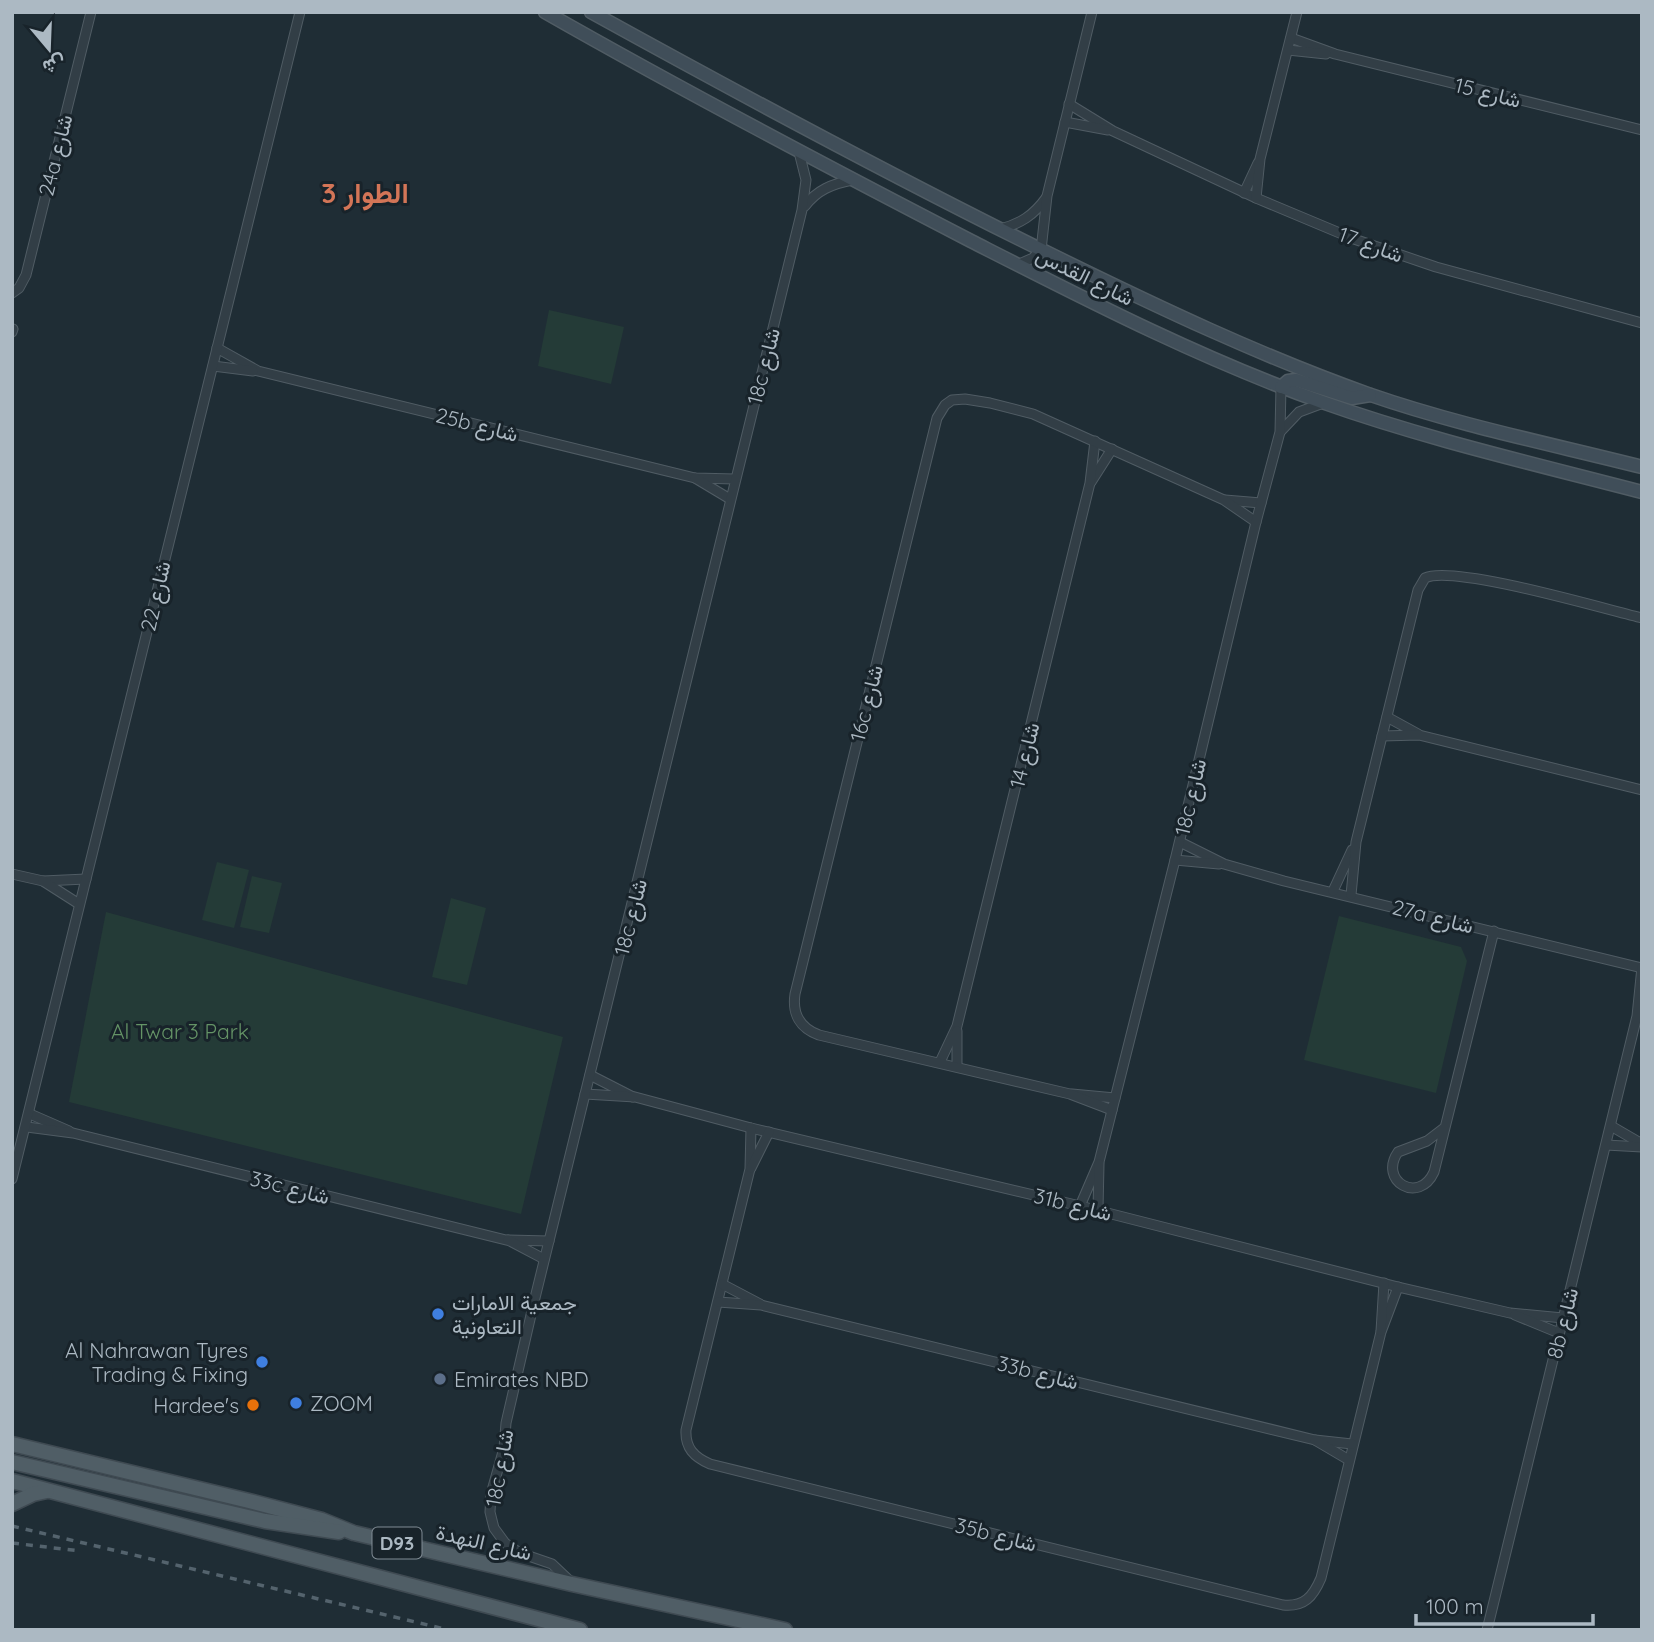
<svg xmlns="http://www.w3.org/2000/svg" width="1654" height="1642" viewBox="0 0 1654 1642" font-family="Quicksand,Vazirmatn,sans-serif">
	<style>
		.green { fill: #243b37 }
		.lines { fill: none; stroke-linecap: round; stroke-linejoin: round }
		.street-casing { stroke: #505c64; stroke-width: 11 }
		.secondary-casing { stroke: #505c64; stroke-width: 15 }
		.primary-casing { stroke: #3f4a52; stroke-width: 17 }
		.street { stroke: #323e46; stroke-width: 9 }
		.secondary { stroke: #404e59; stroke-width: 12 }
		.primary { stroke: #505e66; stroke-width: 14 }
		.rail { stroke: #54636d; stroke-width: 3.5; stroke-dasharray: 7 7; stroke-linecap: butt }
		.shop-dot { fill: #3f7fe0; stroke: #18232a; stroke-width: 2.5 }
		.service-dot { fill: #5c6f8a; stroke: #18232a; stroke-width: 2.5 }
		.food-dot { fill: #e8710a; stroke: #18232a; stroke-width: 2.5 }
		.labels { text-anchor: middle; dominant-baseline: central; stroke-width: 6; stroke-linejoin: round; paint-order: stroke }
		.shield { fill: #18232a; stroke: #808c95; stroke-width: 2 }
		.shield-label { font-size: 19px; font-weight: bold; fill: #acb9c3 }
		.street-label { font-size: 21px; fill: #acb9c3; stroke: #18232a }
		.park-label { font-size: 21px; fill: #649366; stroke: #18232a }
		.poi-label { font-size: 21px; fill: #acb9c3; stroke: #18232a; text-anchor: start }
		.district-label { font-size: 28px; font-weight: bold; fill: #d37557; stroke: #18232a }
	</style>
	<rect width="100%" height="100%" fill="#1f2d35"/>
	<!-- green -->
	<g class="green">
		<path d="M549 310 624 327 611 384 538 366Z"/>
		<path d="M217 862 249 870 234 928 202 920Z"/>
		<path d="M252 876 282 883 269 933 240 927Z"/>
		<path d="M451 898 486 908 467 985 432 977Z"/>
		<path d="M106 912 563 1037 521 1214 69 1102Z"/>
		<path d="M1339 916 1461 947 1467 961 1436 1093 1304 1060Z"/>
	</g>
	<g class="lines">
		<!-- street casing -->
		<g class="street-casing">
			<g id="street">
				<path d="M1291 38 1335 54 1642 130"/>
				<path d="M1288 50 1326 54"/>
				<path d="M1069 104 1113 131 1256 198 1354 239 1436 267 1642 323"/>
				<path d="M1065 122 1108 130"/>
				<path d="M1244 193 1258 163"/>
				<path d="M1256 198 1260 159 1297 12"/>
				<path d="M805 206C817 190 832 184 852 180"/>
				<path d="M1000 229C1020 224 1034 215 1046 198"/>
				<path d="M1017 265 1033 258 1041 250 1047 196 1092 12"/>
				<path d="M12 293 19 288 26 275 91 12"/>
				<path d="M12 332 13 329"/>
				<path d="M217 348 258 371 695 478 735 479"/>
				<path d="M213 366 253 371"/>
				<path d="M1281 431 1299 412 1323 403"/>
				<path d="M695 478 730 499"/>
				<path d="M1091 482 1112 449"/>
				<path d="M1225 500 1261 503"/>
				<path d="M1387 717 1418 734"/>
				<path d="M1382 736 1419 735 1642 790"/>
				<path d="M1180 842 1224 864 1284 881 1642 968"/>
				<path d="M1175 860 1219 864"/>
				<path d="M12 874 43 881 86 879"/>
				<path d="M43 881 79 904"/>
				<path d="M1333 891 1352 850"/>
				<path d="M1351 895 1356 842 1418 590 1425 578C1452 564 1604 609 1642 618"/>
				<path d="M940 1062 957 1026 1090 483 1095 441"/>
				<path d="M957 1066V1031"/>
				<path d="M590 1075 633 1097"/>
				<path d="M585 1094 635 1097 751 1128 1080 1206 1398 1287 1510 1313 1563 1318"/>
				<path d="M1072 1094 1115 1098"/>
				<path d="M1112 1110 1070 1094 819 1035C800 1028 792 1014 795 994L937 418 945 405 952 400 965 399 990 403 1033 414 1224 500 1256 522"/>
				<path d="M30 1114 69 1131"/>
				<path d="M1611 1126 1642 1144"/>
				<path d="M27 1127 73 1133 506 1240 549 1241"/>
				<path d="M751 1128 750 1169 686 1430C685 1448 694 1457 710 1464L1283 1605C1304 1607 1313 1597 1321 1578L1381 1332 1398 1287"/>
				<path d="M1444 1128 1427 1141 1398 1152C1378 1181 1419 1205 1434 1172L1494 931"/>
				<path d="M1606 1145 1642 1147"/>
				<path d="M751 1168 769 1132"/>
				<path d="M12 1179 300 12"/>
				<path d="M1080 1206 1099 1162 1175 860 1256 522 1280 432 1281 387"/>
				<path d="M1098 1210 1099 1164"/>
				<path d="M508 1240 544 1259"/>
				<path d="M722 1284 760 1304"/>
				<path d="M718 1302 761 1305 1315 1440 1352 1444"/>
				<path d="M1515 1315 1559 1333"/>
				<path d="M1381 1331 1384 1283"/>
				<path d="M1315 1440 1349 1460"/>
				<path d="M571 1582 552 1564 520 1553 505 1543 494 1528 490 1512 491 1494 504 1448 506 1423 534 1302 802 210 806 180 799 152"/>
				<path d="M1487 1630 1637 1016 1642 967"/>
			</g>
		</g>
		<!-- secondary casing -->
		<g class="secondary-casing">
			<g id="secondary">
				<path d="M545 12C685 92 828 167 971 241 1085 299 1201 359 1322 402 1426 439 1535 464 1642 492"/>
				<path d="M591 12C745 97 899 180 1056 257 1158 307 1261 356 1368 394 1457 425 1551 444 1642 467"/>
				<path d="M1281 387 1288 381 1296 380 1352 398 1370 395"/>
			</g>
		</g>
		<!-- primary casing -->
		<g class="primary-casing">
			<g id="primary">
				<path d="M12 1444 249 1501 322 1520 354 1533 572 1584 785 1630"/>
				<path d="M12 1462 265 1521 339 1532"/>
				<path d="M12 1481 580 1630"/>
				<path d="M12 1504 33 1494 47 1491"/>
			</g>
		</g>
		<!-- street -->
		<use href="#street" class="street"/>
		<!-- secondary -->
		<use href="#secondary" class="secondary"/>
		<!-- primary -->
		<use href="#primary" class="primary"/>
		<!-- rail -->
		<g class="rail">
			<path d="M12 1526 449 1630"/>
			<path d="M12 1543 80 1551"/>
		</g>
	</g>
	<!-- markers -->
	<g class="shop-dot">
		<circle cx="438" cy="1314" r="7"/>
		<circle cx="262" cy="1362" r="7"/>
		<circle cx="296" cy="1403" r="7"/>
	</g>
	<circle class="service-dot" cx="440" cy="1379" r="7"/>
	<circle class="food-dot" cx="253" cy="1405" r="7"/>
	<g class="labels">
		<!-- shield labels -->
		<rect class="shield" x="372.5" y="1527.5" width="49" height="31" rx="5"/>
		<g class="shield-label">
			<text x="397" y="1543">D93</text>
		</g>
		<!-- street labels -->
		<g class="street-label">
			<text transform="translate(1488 92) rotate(14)">شارع 15</text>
			<text transform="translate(55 155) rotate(-76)">24a شارع</text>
			<text transform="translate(1371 244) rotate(20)">شارع 17</text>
			<text transform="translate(1085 276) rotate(26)">شارع القدس</text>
			<text transform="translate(763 366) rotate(-76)">18c شارع</text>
			<text transform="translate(477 424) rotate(14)">25b شارع</text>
			<text transform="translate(155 596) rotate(-77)">شارع 22</text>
			<text transform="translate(866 703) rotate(-76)">16c شارع</text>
			<text transform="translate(1024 755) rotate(-76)">شارع 14</text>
			<text transform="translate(1190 797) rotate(-77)">18c شارع</text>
			<text transform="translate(1433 916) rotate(14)">27a شارع</text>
			<text transform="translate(630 917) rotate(-76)">18c شارع</text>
			<text transform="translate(290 1187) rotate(14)">33c شارع</text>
			<text transform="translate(1073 1204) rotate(14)">31b شارع</text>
			<text transform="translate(1562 1323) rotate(-76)">8b شارع</text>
			<text transform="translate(1038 1372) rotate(14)">33b شارع</text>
			<text transform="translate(499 1468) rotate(-80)">18c شارع</text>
			<text transform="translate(996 1534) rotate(14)">35b شارع</text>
			<text transform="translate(484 1542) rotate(13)">شارع النهدة</text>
		</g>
		<!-- park labels -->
		<g class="park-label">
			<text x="180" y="1031">Al Twar 3 Park</text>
		</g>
		<!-- poi labels -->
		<g class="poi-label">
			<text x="452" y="1302">جمعية الامارات<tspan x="452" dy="24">التعاونية</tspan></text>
			<text x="248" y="1350" text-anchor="end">Al Nahrawan Tyres<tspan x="248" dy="24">Trading &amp; Fixing</tspan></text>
			<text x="454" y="1379">Emirates NBD</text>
			<text x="310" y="1403">ZOOM</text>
			<text x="239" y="1405" text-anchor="end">Hardee's</text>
		</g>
		<!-- district labels -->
		<g class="district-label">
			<text x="365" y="192">الطوار 3</text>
		</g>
	</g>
	<!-- border -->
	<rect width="1654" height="1642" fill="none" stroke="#acb9c3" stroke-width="28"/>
	<!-- north arrow -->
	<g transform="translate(49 49) rotate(161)" stroke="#18232a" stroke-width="5" paint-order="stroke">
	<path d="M0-5L12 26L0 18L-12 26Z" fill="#acb9c3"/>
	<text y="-10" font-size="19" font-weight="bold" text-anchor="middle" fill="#acb9c3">ش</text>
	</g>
	<!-- scale -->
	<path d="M1416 1614v10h177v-10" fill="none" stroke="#acb9c3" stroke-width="3.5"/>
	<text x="1426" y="1614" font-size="21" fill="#acb9c3" stroke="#18232a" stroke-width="5" paint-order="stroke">100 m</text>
</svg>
